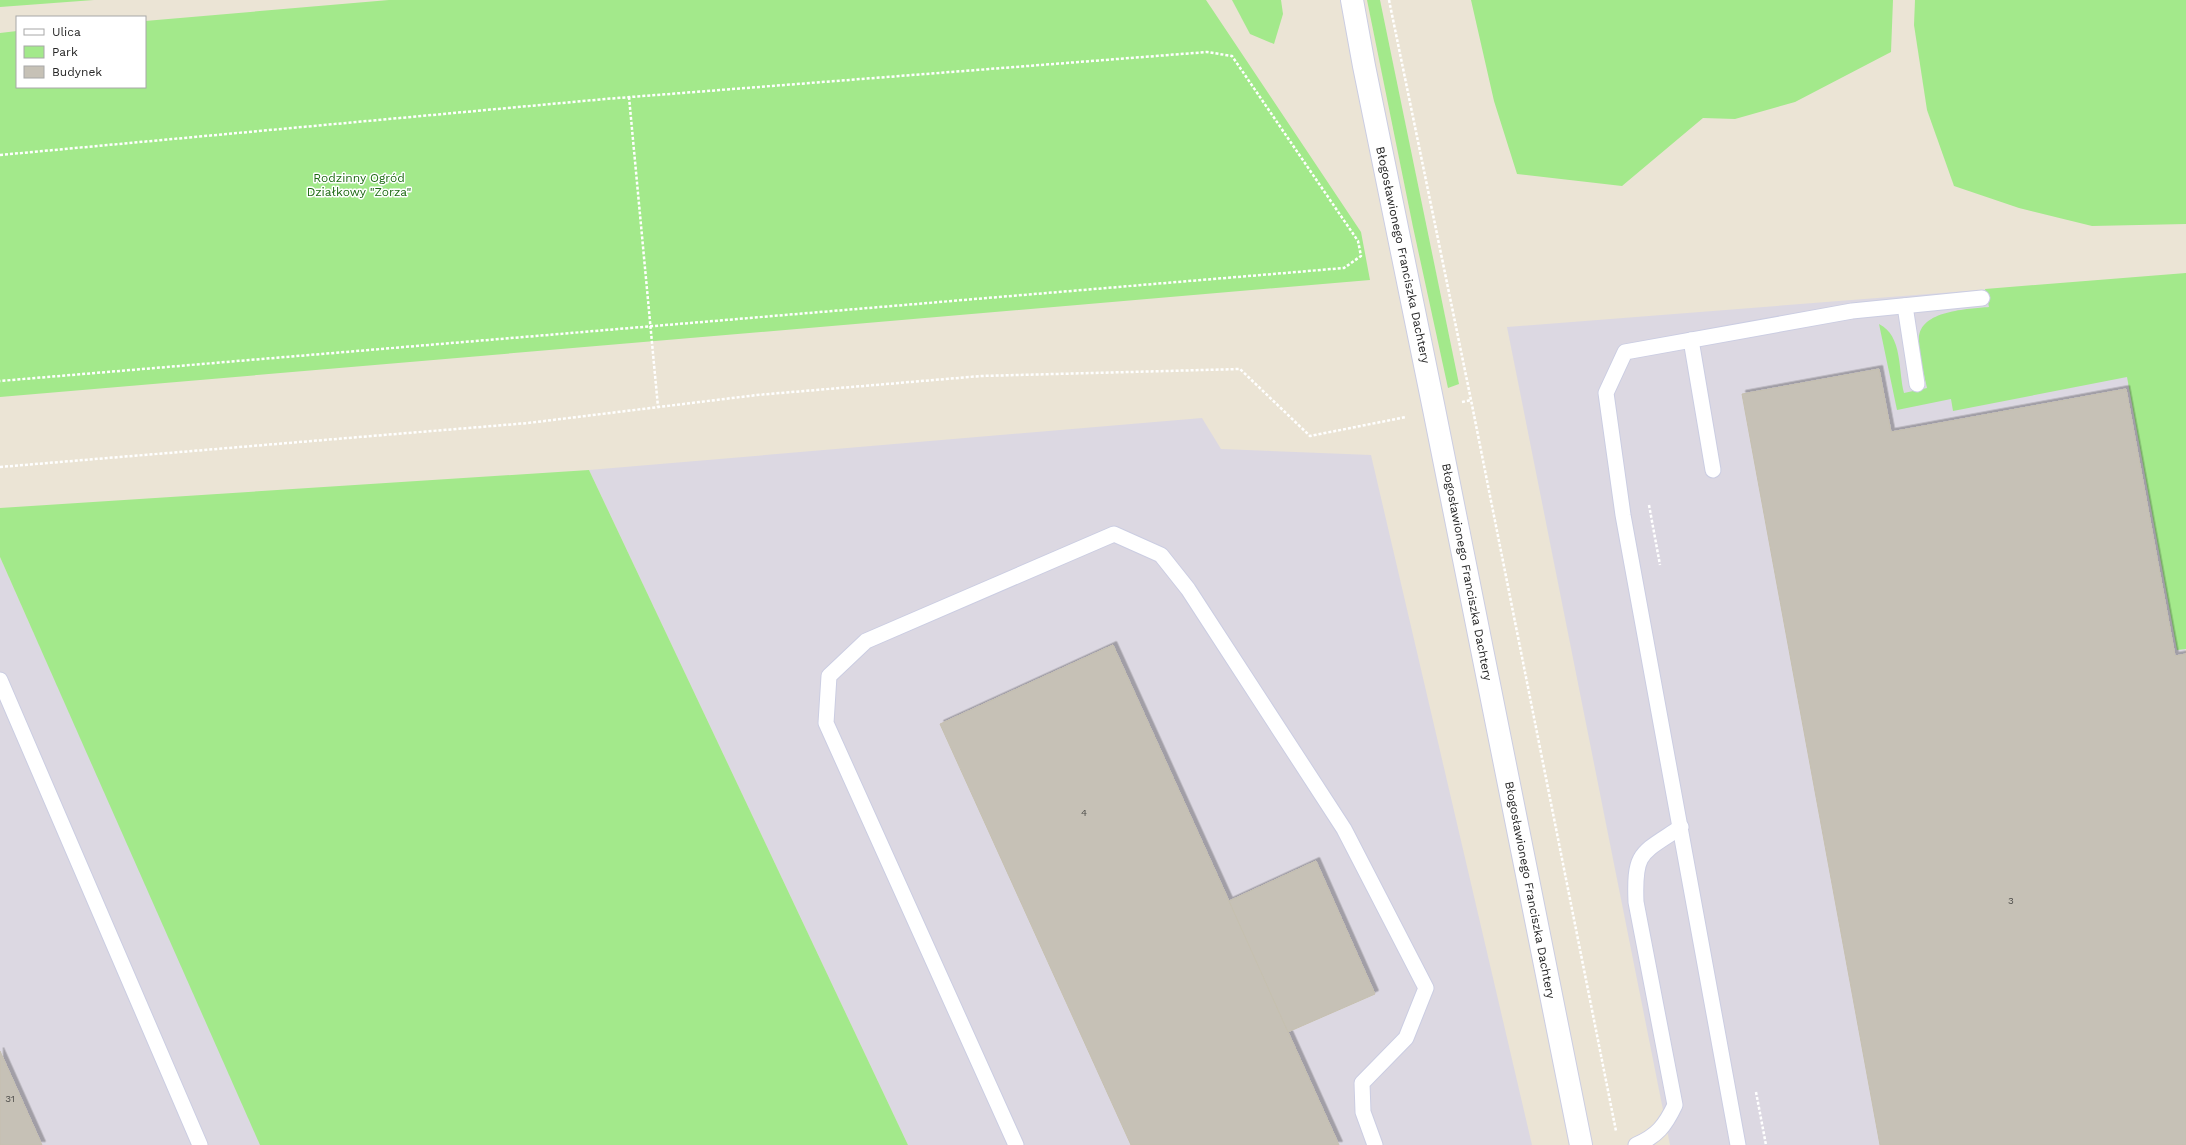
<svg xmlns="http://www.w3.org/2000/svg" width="2186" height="1145" viewBox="0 0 2186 1145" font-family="'Work Sans',sans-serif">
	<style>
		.industrial { fill: #dcd8e2 }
		.green { fill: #a3e98b }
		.building { fill: #c6c1b6; stroke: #c6c0b0; filter: url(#shadow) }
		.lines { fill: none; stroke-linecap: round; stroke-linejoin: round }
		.lane-casing { stroke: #cbcde2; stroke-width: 17 }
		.secondary-casing { stroke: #cbcde2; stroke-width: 24 }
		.path { stroke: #fff; stroke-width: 2.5; stroke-dasharray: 3 2; stroke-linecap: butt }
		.lane { stroke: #fff; stroke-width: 15 }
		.secondary { stroke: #fff; stroke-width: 22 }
		.labels { text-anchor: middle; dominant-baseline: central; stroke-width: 3; stroke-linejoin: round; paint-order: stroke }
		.number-label { font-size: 10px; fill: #4e4d4a }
		.park-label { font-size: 12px; fill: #1c6911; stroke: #fff }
		.street-label { font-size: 12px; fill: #262626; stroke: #fff }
	</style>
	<defs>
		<filter id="shadow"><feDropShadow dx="3.5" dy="-3.5" stdDeviation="0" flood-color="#0004"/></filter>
	</defs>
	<rect width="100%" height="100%" fill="#ebe4d5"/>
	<!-- industrial -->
	<g class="industrial">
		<path d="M2185 274 2186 1145H1670L1507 327Z"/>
		<path d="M1202 418 1221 449 1371 455 1532 1145H908L589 470Z"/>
		<path d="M0 557 262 1145H0Z"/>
	</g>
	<!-- green -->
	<g class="green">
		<path d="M0 0H94L0 7Z"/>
		<path d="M389 0H1206L1361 232 1370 280 0 397V33L17 31V87H145V21Z"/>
		<path d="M1232 0H1281L1283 14 1274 44 1250 34Z"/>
		<path d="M1367 0H1380L1459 384 1448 388 1413 227Z"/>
		<path d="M1471 0H1893L1891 52 1795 102 1735 119 1703 118 1622 186 1517 174 1494 101Z"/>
		<path d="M1915 0H2186V224L2092 226 2019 208 1954 186 1927 110 1914 25Z"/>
		<path d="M2186 273V649L2177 650 2127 377 1953 411 1951 399 1897 410 1879 324C1903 336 1898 370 1904 393L1927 388C1924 373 1918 355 1919 339 1919 310 1969 309 1989 307L1985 289Z"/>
		<path d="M589 470 908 1145H260L0 557V508Z"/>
	</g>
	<!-- building -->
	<g class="building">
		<path d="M1879 369 1891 432 2126 389 2175 656 2186 654V1145H1880L1742 394Z"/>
		<path d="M1113 645 1229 901 1339 1145H1131L940 724Z"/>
		<path d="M1316 861 1375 994 1288 1032 1229 901Z"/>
		<path d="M0 1051 42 1145H0Z"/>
	</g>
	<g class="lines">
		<!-- lane casing -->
		<g class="lane-casing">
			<g id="lane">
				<path d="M1905 306 1917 384"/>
				<path d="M1691 340 1713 470"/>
				<path d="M0 680 200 1145"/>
				<path d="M1016 1145 826 723 829 676 866 641 1114 534 1161 555 1188 589 1344 829 1426 988 1406 1038 1362 1083 1363 1112 1375 1145"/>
				<path d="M1636 1145C1657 1136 1665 1126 1675 1105L1636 902C1634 851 1641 854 1681 827"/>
				<path d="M1738 1145 1623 515 1606 393 1625 352 1852 311 1982 298"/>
			</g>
		</g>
		<!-- secondary casing -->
		<g class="secondary-casing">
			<path id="secondary" d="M1352 0 1364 66 1434 409 1581 1145"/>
		</g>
		<!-- path -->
		<g class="path">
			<path d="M1389 0 1471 400 1616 1131"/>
			<path d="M629 97 658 407"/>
			<path d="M0 155 605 99 1207 52 1232 56 1358 241 1361 256 1344 268 0 381"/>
			<path d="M1462 402 1471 400"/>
			<path d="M0 467 528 423 757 395 981 376 1240 369 1310 436 1406 417"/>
			<path d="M1649 505 1660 565"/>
			<path d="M1756 1092 1766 1145"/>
		</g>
		<!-- lane -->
		<use href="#lane" class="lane"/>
		<!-- secondary -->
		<use href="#secondary" class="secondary"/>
	</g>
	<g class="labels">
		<!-- number labels -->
		<g class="number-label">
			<text x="1084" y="812">4</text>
			<text x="2011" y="900">3</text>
			<text x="10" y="1098">31</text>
		</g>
		<!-- park labels -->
		<g class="park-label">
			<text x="359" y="178">Rodzinny Ogród<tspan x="359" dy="14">Działkowy "Zorza"</tspan></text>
		</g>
		<!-- street labels -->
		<g class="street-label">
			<text transform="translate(1403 255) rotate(78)">Błogosławionego Franciszka Dachtery</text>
			<text transform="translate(1467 572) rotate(79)">Błogosławionego Franciszka Dachtery</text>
			<text transform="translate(1530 890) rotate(79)">Błogosławionego Franciszka Dachtery</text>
		</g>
	</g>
	<!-- legend -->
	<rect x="16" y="16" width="130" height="72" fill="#ffffff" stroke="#a8a8a8"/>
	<rect x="24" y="29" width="20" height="6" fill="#ffffff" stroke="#a8a8a8"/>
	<text x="52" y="36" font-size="12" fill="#262626">Ulica</text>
	<rect x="24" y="46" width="20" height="12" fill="#a3e98b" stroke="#a8a8a8"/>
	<text x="52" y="56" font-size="12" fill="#262626">Park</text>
	<rect x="24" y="66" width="20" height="12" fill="#c6c1b6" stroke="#a8a8a8"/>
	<text x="52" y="76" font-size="12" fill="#262626">Budynek</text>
</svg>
